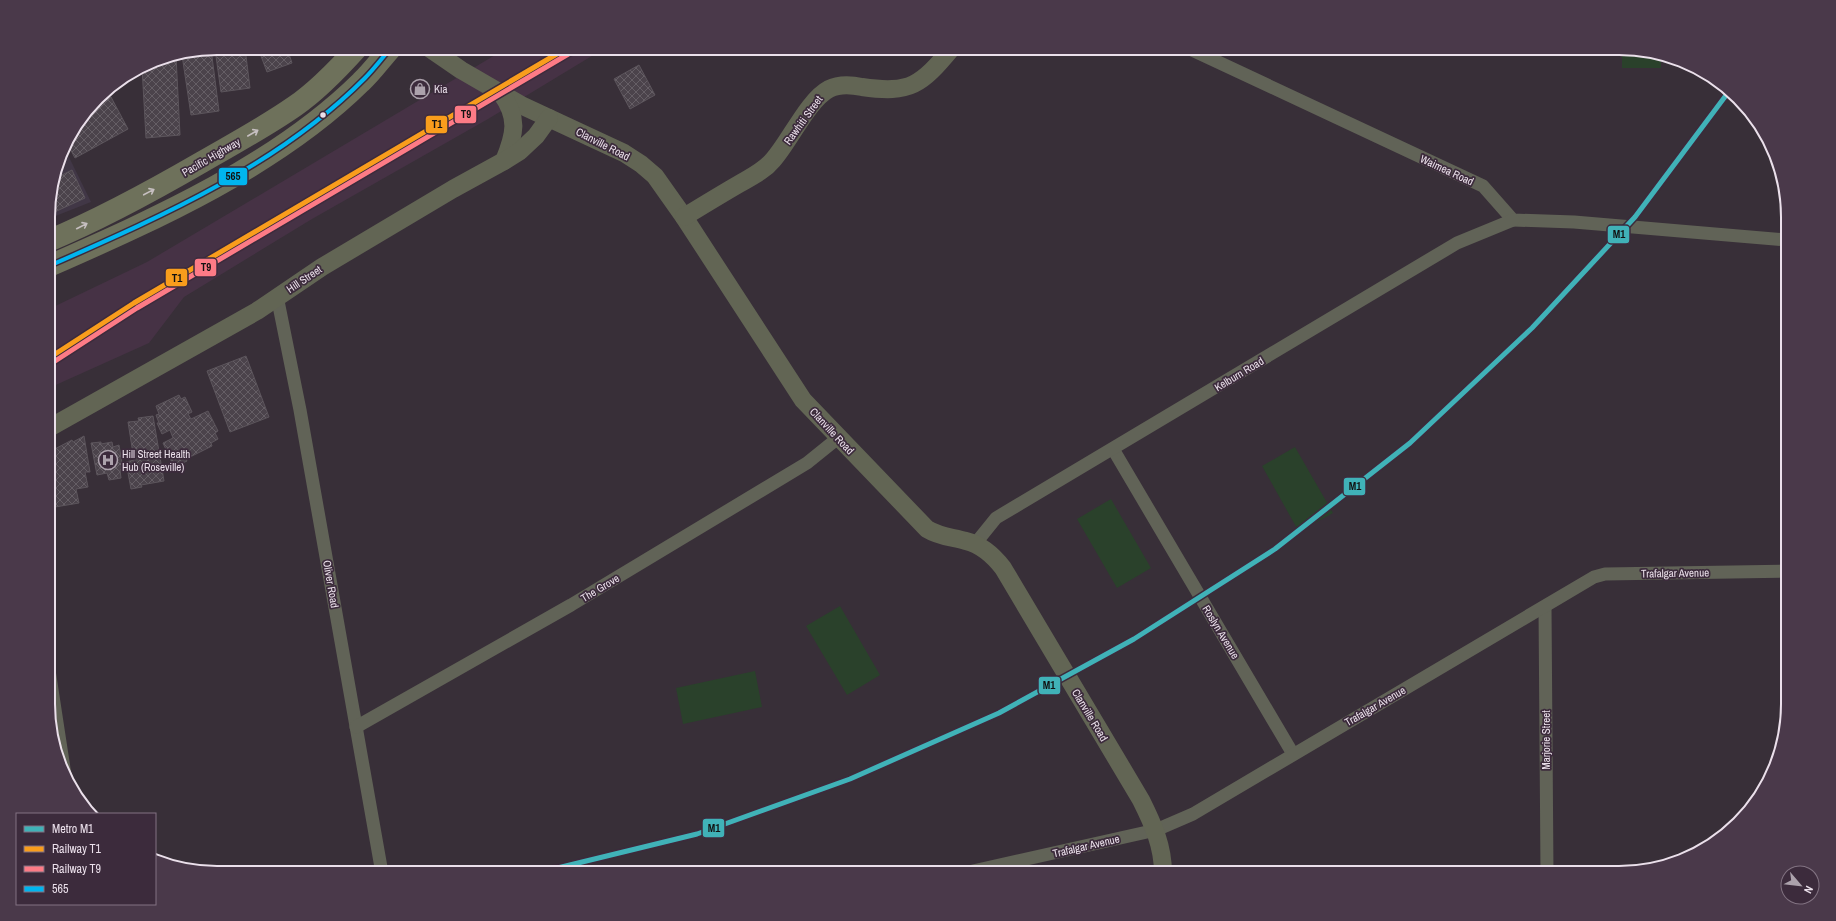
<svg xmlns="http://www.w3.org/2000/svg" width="1836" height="921" viewBox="0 0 1836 921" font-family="'Archivo Narrow',sans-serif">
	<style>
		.commercial { fill: #413746 }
		.built { fill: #463245 }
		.garden { fill: #2a412b }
		.building { fill: url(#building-cross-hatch); stroke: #5c555c }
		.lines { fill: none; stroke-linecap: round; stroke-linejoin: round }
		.street { stroke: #616357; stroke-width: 13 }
		.secondary { stroke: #626554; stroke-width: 18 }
		.highway { stroke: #6e715b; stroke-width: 22 }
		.bus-1-casing { stroke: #3c2b3c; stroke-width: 7 }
		.bus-1 { stroke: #00b5ef; stroke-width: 4 }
		.rail-1-casing { stroke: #3c2b3c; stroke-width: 8 }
		.rail-2-casing { stroke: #3c2b3c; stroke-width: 8 }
		.rail-1 { stroke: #f99d1c; stroke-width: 5 }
		.rail-2 { stroke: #fd7b86; stroke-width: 5 }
		.metro-1-casing { stroke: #3c2b3c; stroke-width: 8 }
		.metro-1 { stroke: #40b2b8; stroke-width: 5 }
		.oneway { stroke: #c6bfc0 }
		.bus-dot { fill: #ebe0eb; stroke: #3c2b3c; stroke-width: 1.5 }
		.labels { text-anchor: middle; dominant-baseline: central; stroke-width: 3.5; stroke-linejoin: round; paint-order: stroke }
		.poi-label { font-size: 11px; fill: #ebe0eb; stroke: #3c2b3c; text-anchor: start }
		.street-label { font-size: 11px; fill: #ebe0eb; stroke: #3c2b3c }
		.rim { fill: none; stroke: #ebe0eb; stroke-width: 2 }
		.line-badge { stroke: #3c2b3c; stroke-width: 1.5 }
		.pale-badge-label { font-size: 11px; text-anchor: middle; font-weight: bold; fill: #111 }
	</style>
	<defs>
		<pattern id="building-cross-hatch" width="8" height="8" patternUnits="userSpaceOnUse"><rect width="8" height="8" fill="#4b434b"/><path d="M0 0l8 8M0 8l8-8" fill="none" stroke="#655e65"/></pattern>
	</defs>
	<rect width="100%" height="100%" fill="#382f38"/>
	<!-- commercial -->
	<path class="commercial" d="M66 151 91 202 48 219V206L63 152Z"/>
	<!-- built -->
	<path class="built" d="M507 48H605L488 119 312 219 184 297 149 343 49 388V309L147 262Z"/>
	<!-- garden -->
	<g class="garden">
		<path d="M1622 49 1661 58V68H1622Z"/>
		<path d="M1295 447 1333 513 1299 532 1262 466Z"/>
		<path d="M1111 499 1151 568 1117 588 1077 519Z"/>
		<path d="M840 606 880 675 847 695 806 626Z"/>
		<path d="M755 671 762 707 683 724 676 688Z"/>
	</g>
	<!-- building -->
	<g class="building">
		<path d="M245 48 250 88 221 92 215 49Z"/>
		<path d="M258 48H287L292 63 267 72Z"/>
		<path d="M211 49 219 111 191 115 182 55Z"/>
		<path d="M176 56 180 135 146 138 142 67 153 61Z"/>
		<path d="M639 65 655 95 630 109 614 79Z"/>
		<path d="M111 97 128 129 75 158 66 141 93 107Z"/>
		<path d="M72 170 85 198 48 215V206L56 178Z"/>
		<path d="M246 356 269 417 230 432 207 371Z"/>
		<path d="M179 395 181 399 185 397 192 412 188 414 191 419 208 411 218 431 215 433 218 439 211 443 212 446 186 459 187 461 174 467 163 443 173 438 170 430 162 434 157 423H159L156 415 159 414 156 406Z"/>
		<path d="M153 416 164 481 141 485 142 487 131 489 126 462 134 460 128 422 139 421 138 418Z"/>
		<path d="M84 436 90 472H85L88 487 76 489 79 503 55 507 52 486 49 487V452L72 440 73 442Z"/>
		<path d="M101 442V444L112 442 113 447 119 445 123 469 120 470 121 478 109 480 107 473 97 475 91 443Z"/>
	</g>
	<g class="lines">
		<!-- street -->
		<g class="street">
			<path d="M1188 48 1483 186 1513 220 1574 222 1787 240"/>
			<path d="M277 296 300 410 382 873"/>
			<path d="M1113 449 1293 754"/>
			<path d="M975 544 996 518 1457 243 1513 220"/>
			<path d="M1545 607 1547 873"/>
			<path d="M49 670 65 775"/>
			<path d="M356 727 571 605 807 463 838 438"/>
			<path d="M964 873 1156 830 1193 814 1594 577 1605 574 1788 571"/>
		</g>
		<!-- secondary -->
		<g class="secondary">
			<path d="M429 48 461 70 523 106 624 153 641 164 655 176 684 217 803 400 927 529C940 537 952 537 966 541 982 545 993 555 1003 568L1141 800C1153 824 1163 846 1163 873"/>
			<path d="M501 93C519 118 515 134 504 161"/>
			<path d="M684 217C702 206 720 195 739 184 751 177 764 171 773 160 790 141 808 100 829 89 839 84 852 85 862 87 911 94 921 85 952 48"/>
			<path d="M49 428 257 311 322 267 453 189 504 161 520 151 536 136 549 118"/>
		</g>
		<!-- highway -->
		<g class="highway">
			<path d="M48 241C101 219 152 191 202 162 233 144 265 127 295 106 317 91 339 68 357 48"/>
			<path d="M49 266C156 219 277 165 361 82 372 72 381 59 391 48"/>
		</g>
		<!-- bus-1 casing -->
		<g class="bus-1-casing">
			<path id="bus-1" d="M49 266C160 217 278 166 365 78 374 69 382 58 391 48"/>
		</g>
		<!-- bus-1 -->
		<use href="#bus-1" class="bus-1"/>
		<!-- rail-1 casing -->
		<g class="rail-1-casing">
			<path id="rail-1" d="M49 358 134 303 567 48"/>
		</g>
		<!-- rail-2 casing -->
		<g class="rail-2-casing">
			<path id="rail-2" d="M52 363 137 308 570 53"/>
		</g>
		<!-- rail-1 -->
		<use href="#rail-1" class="rail-1"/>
		<!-- rail-2 -->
		<use href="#rail-2" class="rail-2"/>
		<!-- metro-1 casing -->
		<g class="metro-1-casing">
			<path id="metro-1" d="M537 873 697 834 850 779 999 713 1134 639 1275 549 1410 443 1532 328 1635 217 1730 90"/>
		</g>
		<!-- metro-1 -->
		<use href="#metro-1" class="metro-1"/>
	</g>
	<!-- one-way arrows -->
	<defs><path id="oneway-shaft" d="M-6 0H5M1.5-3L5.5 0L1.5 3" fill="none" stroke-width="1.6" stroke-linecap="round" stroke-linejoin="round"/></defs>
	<g class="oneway">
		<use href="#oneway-shaft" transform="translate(253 133) rotate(-30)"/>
		<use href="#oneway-shaft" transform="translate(149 192) rotate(-28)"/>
		<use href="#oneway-shaft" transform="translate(82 226) rotate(-27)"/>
	</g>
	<!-- icons -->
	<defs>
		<g id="shop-ring" transform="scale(1)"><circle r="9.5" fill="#3c2b3c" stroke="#aca2ac" stroke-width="1.5"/><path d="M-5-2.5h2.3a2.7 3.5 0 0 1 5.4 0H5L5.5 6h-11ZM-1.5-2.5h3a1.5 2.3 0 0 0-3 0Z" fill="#aca2ac"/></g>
		<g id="hospital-ring" transform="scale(1)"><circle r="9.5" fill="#3c2b3c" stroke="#aca2ac" stroke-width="1.5"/><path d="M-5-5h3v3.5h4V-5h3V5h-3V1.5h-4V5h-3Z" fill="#aca2ac"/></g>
	</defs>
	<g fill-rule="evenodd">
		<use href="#shop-ring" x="420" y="89"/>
		<use href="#hospital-ring" x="108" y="460"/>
	</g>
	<!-- markers -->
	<circle class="bus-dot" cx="323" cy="115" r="3.5"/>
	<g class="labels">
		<!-- poi labels -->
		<g class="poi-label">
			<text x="434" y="89">Kia</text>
			<text x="122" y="454">Hill Street Health<tspan x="122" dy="13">Hub (Roseville)</tspan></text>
		</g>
		<!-- street labels -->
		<g class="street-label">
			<text transform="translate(803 120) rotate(-54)">Rawhiti Street</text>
			<text transform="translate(603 144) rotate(27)">Clanville Road</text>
			<text transform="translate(211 157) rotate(-30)">Pacific Highway</text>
			<text transform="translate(1447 170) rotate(25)">Waimea Road</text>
			<text transform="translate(304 279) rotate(-34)">Hill Street</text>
			<text transform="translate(1239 374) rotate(-31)">Kelburn Road</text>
			<text transform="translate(832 431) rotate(47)">Clanville Road</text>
			<text transform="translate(1675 573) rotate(-1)">Trafalgar Avenue</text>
			<text transform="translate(331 584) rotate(80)">Oliver Road</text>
			<text transform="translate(600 588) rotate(-31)">The Grove</text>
			<text transform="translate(1221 632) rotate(59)">Roslyn Avenue</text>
			<text transform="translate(1375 706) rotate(-30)">Trafalgar Avenue</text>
			<text transform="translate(1090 715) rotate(59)">Clanville Road</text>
			<text transform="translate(1546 740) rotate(-90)">Marjorie Street</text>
			<text transform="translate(1086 846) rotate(-13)">Trafalgar Avenue</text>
		</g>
	</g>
	<!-- crop -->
	<path d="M0 0H1836V921H0ZM217 55H1619A162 162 0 0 1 1781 217V704A162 162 0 0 1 1619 866H217A162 162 0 0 1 55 704V217A162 162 0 0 1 217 55Z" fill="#4a394a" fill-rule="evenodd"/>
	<path class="rim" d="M217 55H1619A162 162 0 0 1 1781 217V704A162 162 0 0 1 1619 866H217A162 162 0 0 1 55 704V217A162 162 0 0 1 217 55Z"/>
	<g class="line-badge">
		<rect x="454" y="105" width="23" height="19" rx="4" fill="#fd7b86"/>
		<rect x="425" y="115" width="23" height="19" rx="4" fill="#f99d1c"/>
		<rect x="218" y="167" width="30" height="19" rx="4" fill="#00b5ef"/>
		<rect x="1607" y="225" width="23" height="19" rx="4" fill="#40b2b8"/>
		<rect x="194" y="258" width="23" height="19" rx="4" fill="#fd7b86"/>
		<rect x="165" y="268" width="23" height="19" rx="4" fill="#f99d1c"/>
		<rect x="1343" y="477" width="23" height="19" rx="4" fill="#40b2b8"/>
		<rect x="1038" y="676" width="23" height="19" rx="4" fill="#40b2b8"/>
		<rect x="702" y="818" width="23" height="20" rx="4" fill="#40b2b8"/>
	</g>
	<g class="pale-badge-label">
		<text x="466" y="118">T9</text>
		<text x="437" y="128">T1</text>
		<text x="233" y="180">565</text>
		<text x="1619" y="238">M1</text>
		<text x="206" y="271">T9</text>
		<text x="177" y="282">T1</text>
		<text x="1355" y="490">M1</text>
		<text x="1049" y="689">M1</text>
		<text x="714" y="832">M1</text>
	</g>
	<!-- legend -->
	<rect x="16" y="813" width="140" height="92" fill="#3c2b3c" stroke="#827382"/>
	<rect x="24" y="826" width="20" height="6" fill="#40b2b8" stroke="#827382"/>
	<text x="52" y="833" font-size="12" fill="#ebe0eb">Metro M1</text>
	<rect x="24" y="846" width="20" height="6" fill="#f99d1c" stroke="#827382"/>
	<text x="52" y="853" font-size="12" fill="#ebe0eb">Railway T1</text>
	<rect x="24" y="866" width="20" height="6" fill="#fd7b86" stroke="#827382"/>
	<text x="52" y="873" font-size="12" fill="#ebe0eb">Railway T9</text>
	<rect x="24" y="886" width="20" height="6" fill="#00b5ef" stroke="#827382"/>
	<text x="52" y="893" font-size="12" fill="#ebe0eb">565</text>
	<!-- north arrow -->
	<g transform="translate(1800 885) rotate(118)"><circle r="19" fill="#3c2b3c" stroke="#827382"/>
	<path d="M0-3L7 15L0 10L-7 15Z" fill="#aca2ac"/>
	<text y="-6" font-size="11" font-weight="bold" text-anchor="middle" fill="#ebe0eb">N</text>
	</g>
</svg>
